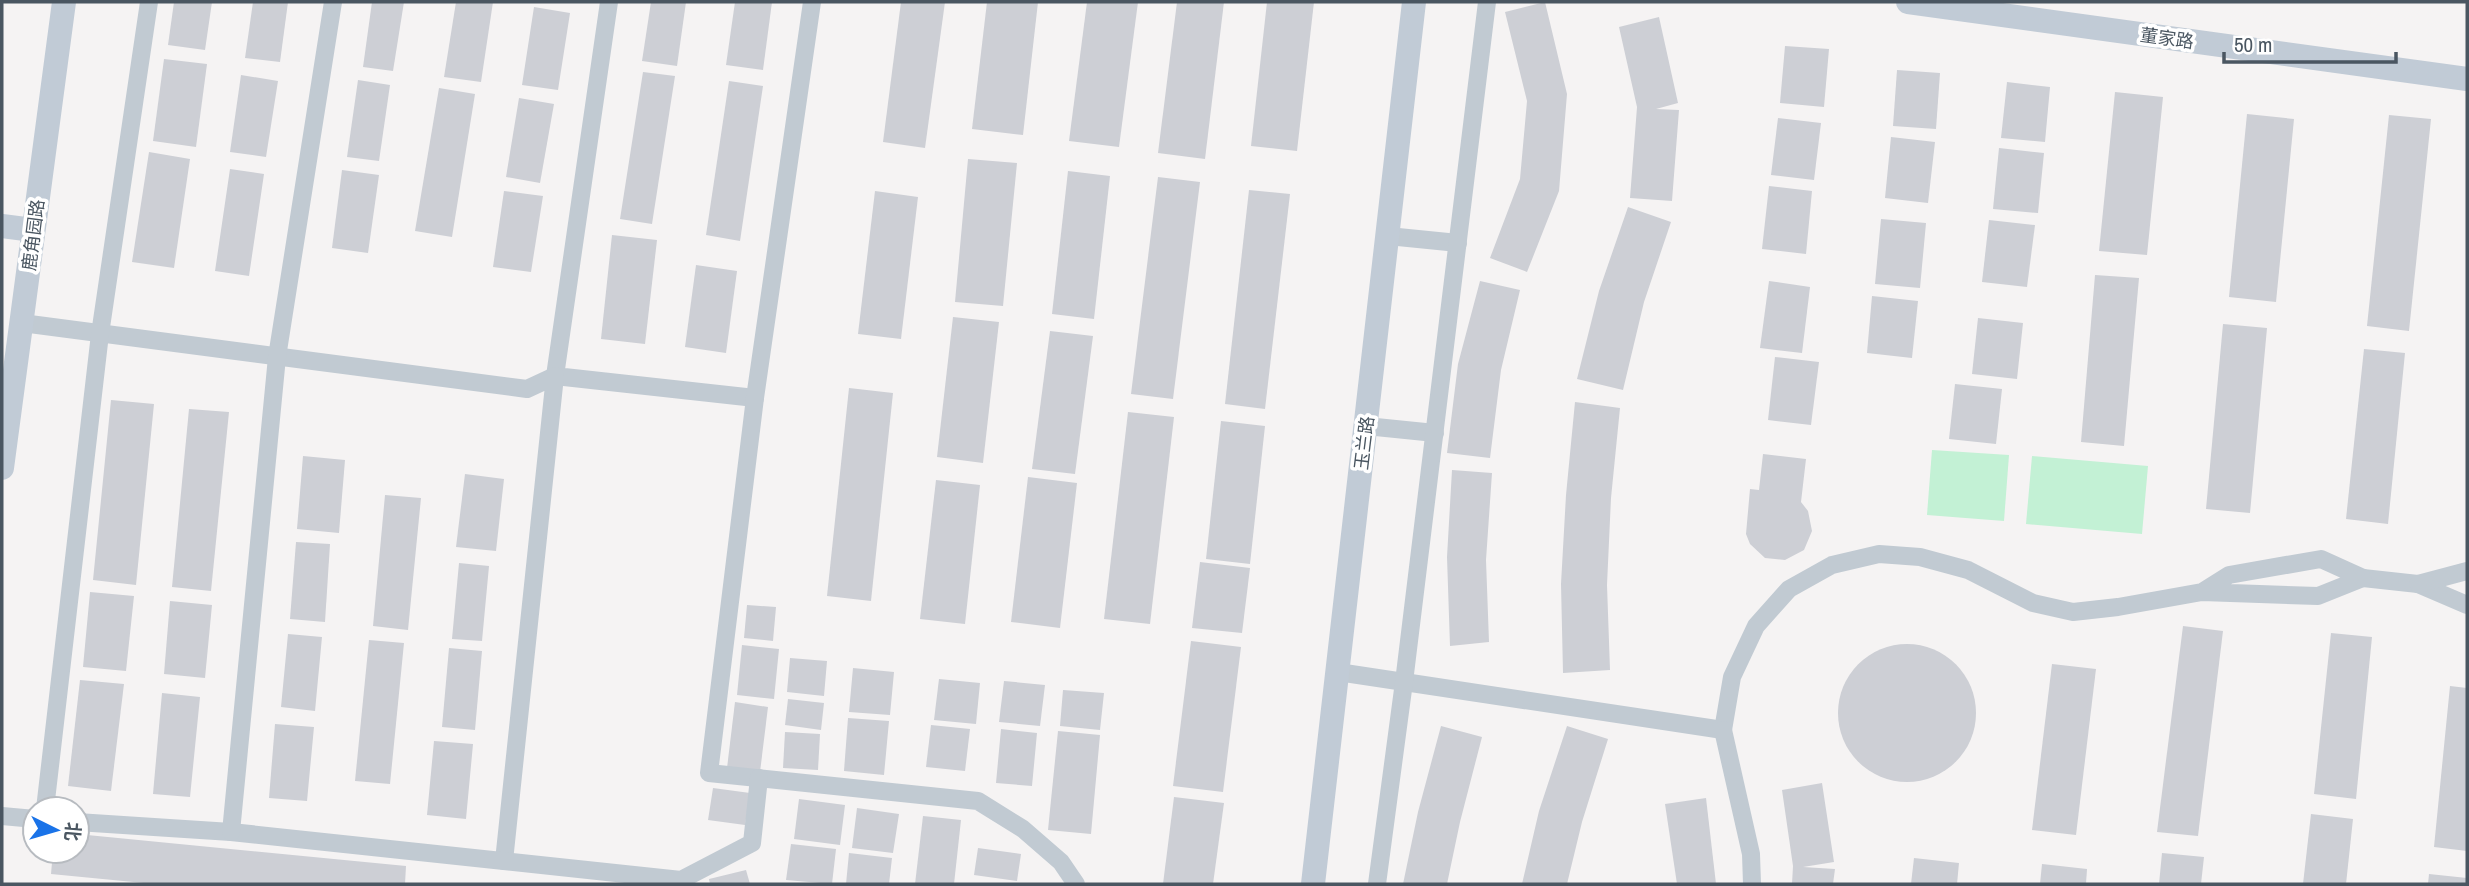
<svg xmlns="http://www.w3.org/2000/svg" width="2469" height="886" viewBox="0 0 2469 886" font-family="'Archivo Narrow','Noto Sans SC',sans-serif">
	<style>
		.green { fill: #c3f1d5 }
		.building { fill: #cdcfd5 }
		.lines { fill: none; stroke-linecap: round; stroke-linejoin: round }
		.street { stroke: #c1cad2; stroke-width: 18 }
		.secondary { stroke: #c1cbd6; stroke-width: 24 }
		.labels { text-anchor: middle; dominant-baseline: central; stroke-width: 7; stroke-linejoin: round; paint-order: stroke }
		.street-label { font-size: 18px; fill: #4a5661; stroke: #fff }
	</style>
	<rect width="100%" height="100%" fill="#f5f3f3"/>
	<!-- green -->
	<g class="green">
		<path d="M1932 450 2009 455 2004 521 1927 515Z"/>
		<path d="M2032 456 2148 466 2142 534 2026 524Z"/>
	</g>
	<!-- building -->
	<g class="building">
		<path d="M174 2H212L205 50 168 45Z"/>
		<path d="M253 2H288L280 62 245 58Z"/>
		<path d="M372 2H404L393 71 363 67Z"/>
		<path d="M456 2H493L481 82 444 77Z"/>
		<path d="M651 2H686L677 66 642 61Z"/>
		<path d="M735 2H772L763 70 726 65Z"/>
		<path d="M901 2H945L925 148 883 142Z"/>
		<path d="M987 2H1038L1023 135 972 129Z"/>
		<path d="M1087 2H1138L1119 147 1069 141Z"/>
		<path d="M1177 2H1224L1205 159 1158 153Z"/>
		<path d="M1267 2H1314L1297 151 1251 146Z"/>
		<path d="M1545 2 1567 94 1559 191 1527 272 1490 258 1520 179 1527 101 1505 12Z"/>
		<path d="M534 7 570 13 558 90 522 85Z"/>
		<path d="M1659 17 1678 103 1656 109 1679 110 1672 201 1630 198 1637 107 1619 27Z"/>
		<path d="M1785 46 1829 49 1824 107 1780 103Z"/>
		<path d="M164 59 207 64 196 147 153 141Z"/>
		<path d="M1897 70 1940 73 1936 129 1893 126Z"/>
		<path d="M643 72 675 76 652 224 620 219Z"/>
		<path d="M241 75 278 81 266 157 230 152Z"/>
		<path d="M358 80 390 85 379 161 347 157Z"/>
		<path d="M729 81 763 86 740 241 706 235Z"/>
		<path d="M2007 82 2050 87 2045 142 2001 138Z"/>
		<path d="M439 88 475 94 452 237 415 231Z"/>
		<path d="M2115 92 2163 97 2147 255 2099 251Z"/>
		<path d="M519 98 554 104 540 183 506 177Z"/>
		<path d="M2247 114 2294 119 2276 302 2229 297Z"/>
		<path d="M2389 115 2431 119 2409 331 2367 326Z"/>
		<path d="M1778 118 1821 123 1814 180 1771 175Z"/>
		<path d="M1891 137 1935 142 1928 203 1885 198Z"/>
		<path d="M1999 148 2044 153 2038 213 1993 209Z"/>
		<path d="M149 152 190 159 174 268 132 262Z"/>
		<path d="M968 159 1017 163 1003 306 955 302Z"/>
		<path d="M230 169 264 174 249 276 215 271Z"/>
		<path d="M342 170 379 175 368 253 332 248Z"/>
		<path d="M1068 171 1110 176 1094 319 1052 314Z"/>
		<path d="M1158 177 1200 182 1173 399 1131 394Z"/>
		<path d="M1769 186 1812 191 1806 254 1762 249Z"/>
		<path d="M1249 190 1290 194 1265 409 1225 404Z"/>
		<path d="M504 191 543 196 531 272 493 267Z"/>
		<path d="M875 191 918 197 901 339 858 334Z"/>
		<path d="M1628 207 1671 222 1644 302 1623 390 1577 379 1599 291Z"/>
		<path d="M1881 219 1926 223 1920 288 1875 284Z"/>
		<path d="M1989 220 2035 225 2027 287 1982 282Z"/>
		<path d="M612 235 657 240 645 344 601 339Z"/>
		<path d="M696 265 737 271 726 353 685 347Z"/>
		<path d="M2095 275 2139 278 2124 446 2081 442Z"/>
		<path d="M1480 281 1520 290 1501 370 1490 458 1447 453 1458 364Z"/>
		<path d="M1769 281 1810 287 1802 353 1760 348Z"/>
		<path d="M1872 296 1918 301 1912 358 1867 353Z"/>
		<path d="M953 317 999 322 983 463 937 457Z"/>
		<path d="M1978 318 2023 323 2017 379 1972 374Z"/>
		<path d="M2223 324 2267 328 2250 513 2206 509Z"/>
		<path d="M1050 331 1093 336 1075 474 1032 469Z"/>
		<path d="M2364 349 2405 353 2388 524 2346 519Z"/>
		<path d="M1775 357 1819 362 1811 425 1768 420Z"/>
		<path d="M1955 384 2002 389 1996 444 1949 439Z"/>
		<path d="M849 388 893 393 871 601 827 596Z"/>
		<path d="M111 400 154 404 136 585 93 580Z"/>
		<path d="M1575 402 1620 408 1611 498 1607 585 1610 670 1563 673 1561 584 1566 495Z"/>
		<path d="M189 409 229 412 211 591 172 587Z"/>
		<path d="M1128 412 1174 417 1150 624 1104 619Z"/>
		<path d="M1221 421 1265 426 1250 564 1206 559Z"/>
		<path d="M1763 454 1806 459 1801 502 1808 511 1812 531 1804 550 1785 560 1765 558 1750 544 1746 534 1750 489 1759 490Z"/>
		<path d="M303 456 345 460 339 533 297 529Z"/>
		<path d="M1452 470 1492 473 1486 560 1489 642 1450 646 1447 557Z"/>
		<path d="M465 474 504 479 496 551 456 547Z"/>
		<path d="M1028 477 1077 483 1060 628 1011 622Z"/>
		<path d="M936 480 980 485 965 624 920 619Z"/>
		<path d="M385 495 421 498 408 630 373 626Z"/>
		<path d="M296 542 330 544 325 622 290 619Z"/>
		<path d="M1200 562 1250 568 1242 633 1192 628Z"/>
		<path d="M459 563 489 566 482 641 452 639Z"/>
		<path d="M90 592 134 596 126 671 83 667Z"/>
		<path d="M170 601 212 605 205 678 164 674Z"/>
		<path d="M747 605 776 607 773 641 744 638Z"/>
		<path d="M2183 626 2223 631 2198 836 2157 832Z"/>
		<path d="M2331 633 2372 637 2356 799 2314 794Z"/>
		<path d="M288 634 322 637 315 711 281 707Z"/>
		<path d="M369 640 404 643 390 784 355 781Z"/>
		<path d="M1191 641 1241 647 1223 792 1173 786Z"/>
		<circle cx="1907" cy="713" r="69"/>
		<path d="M742 645 779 649 774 699 737 695Z"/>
		<path d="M449 648 482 651 475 730 442 727Z"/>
		<path d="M790 658 827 661 824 696 787 692Z"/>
		<path d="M2052 664 2096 669 2076 835 2032 830Z"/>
		<path d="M853 668 894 672 890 715 849 712Z"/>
		<path d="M939 679 980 683 976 724 934 720Z"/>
		<path d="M80 680 124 684 111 791 68 786Z"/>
		<path d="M1004 681 1045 685 1040 726 999 722Z"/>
		<path d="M2450 686 2467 688V851L2434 847Z"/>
		<path d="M1063 690 1104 693 1100 730 1060 726Z"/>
		<path d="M162 693 200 697 190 797 153 794Z"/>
		<path d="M788 699 824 703 821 730 785 725Z"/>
		<path d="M735 702 768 707 760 772 727 768Z"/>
		<path d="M848 718 889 721 884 775 844 771Z"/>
		<path d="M275 724 314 727 307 801 269 798Z"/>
		<path d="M931 725 970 729 965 771 926 767Z"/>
		<path d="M1441 726 1482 737 1460 822 1447 884H1403L1418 812Z"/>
		<path d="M1567 726 1608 739 1582 822 1567 884H1522L1539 811Z"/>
		<path d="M1001 729 1037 733 1032 786 996 783Z"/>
		<path d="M1058 731 1100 735 1091 834 1048 830Z"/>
		<path d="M785 732 820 734 818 770 783 768Z"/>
		<path d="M434 741 473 744 466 819 427 815Z"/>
		<path d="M1822 783 1834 862 1803 867 1835 869 1833 884H1792L1793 866 1782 790Z"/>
		<path d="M713 788 750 793 745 825 708 820Z"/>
		<path d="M1174 797 1224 803 1213 884H1163Z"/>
		<path d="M1706 798 1716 884H1677L1665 804Z"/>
		<path d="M799 799 845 805 840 845 794 839Z"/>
		<path d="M857 808 899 814 893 853 852 848Z"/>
		<path d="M2311 814 2353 819 2346 884H2303Z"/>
		<path d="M923 816 961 820 954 884H915Z"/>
		<path d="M77 834 406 866 405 884H154L51 874 53 851H77Z"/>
		<path d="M791 844 836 849 832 884 786 880Z"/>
		<path d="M978 848 1021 854 1017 881 974 875Z"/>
		<path d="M849 853 892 858 889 884H846Z"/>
		<path d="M2162 853 2204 857 2201 884H2159Z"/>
		<path d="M1914 858 1959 863 1957 884H1911Z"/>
		<path d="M2042 864 2087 869 2086 884H2040Z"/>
		<path d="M746 870 750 884H710L709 879Z"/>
		<path d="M2429 874 2467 878V884H2428Z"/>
	</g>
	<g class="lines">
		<!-- street -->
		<g class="street">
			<path d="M609 2 555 376 755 398"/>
			<path d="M812 2 755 398 709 773 978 801 1023 829 1061 862 1076 884"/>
			<path d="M1388 236 1458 243"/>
			<path d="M22 323 527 389 555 376 504 861"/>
			<path d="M1366 426 1435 433"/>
			<path d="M2363 578 2418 584 2467 605"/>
			<path d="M2418 584 2467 571"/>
			<path d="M1338 672 1723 730 1732 677 1756 626 1789 589 1832 565 1879 554 1920 557 1968 570 2033 603 2073 612 2118 607 2202 592 2318 596 2363 578 2321 559 2229 575 2202 592"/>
			<path d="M1723 730 1751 854 1752 884"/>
			<path d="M45 809 100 334 149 2"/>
			<path d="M2 816 35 819"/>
			<path d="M77 822 231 832 681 880 752 843 759 778"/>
			<path d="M231 832 277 357 333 2"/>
			<path d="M1377 884 1404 682 1487 2"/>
		</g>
		<!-- secondary -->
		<g class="secondary">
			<path d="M1908 2 2467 79"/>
			<path d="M2 226 33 230"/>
			<path d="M2 468 64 2"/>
			<path d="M1313 884 1414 2"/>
		</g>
	</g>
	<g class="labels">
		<!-- street labels -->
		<g class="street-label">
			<text transform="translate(2167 38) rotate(8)">董家路</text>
			<text transform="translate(33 235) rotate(-83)">鹿角园路</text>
			<text transform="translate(1364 443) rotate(-83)">玉兰路</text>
		</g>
	</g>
	<!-- border -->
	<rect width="2469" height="886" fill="none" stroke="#4a5661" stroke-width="7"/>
	<!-- north arrow -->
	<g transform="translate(56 830) rotate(95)"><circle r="33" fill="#ffffff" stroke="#b7bbc0" stroke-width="2"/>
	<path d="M0-5L12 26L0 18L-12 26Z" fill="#1a73e8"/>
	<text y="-10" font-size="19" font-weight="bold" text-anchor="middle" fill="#4a5661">北</text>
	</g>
	<!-- scale -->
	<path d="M2224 52v10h172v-10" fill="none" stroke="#4a5661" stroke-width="3.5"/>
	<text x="2234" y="52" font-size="21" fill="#4a5661" stroke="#ffffff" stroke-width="5" paint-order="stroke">50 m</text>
</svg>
